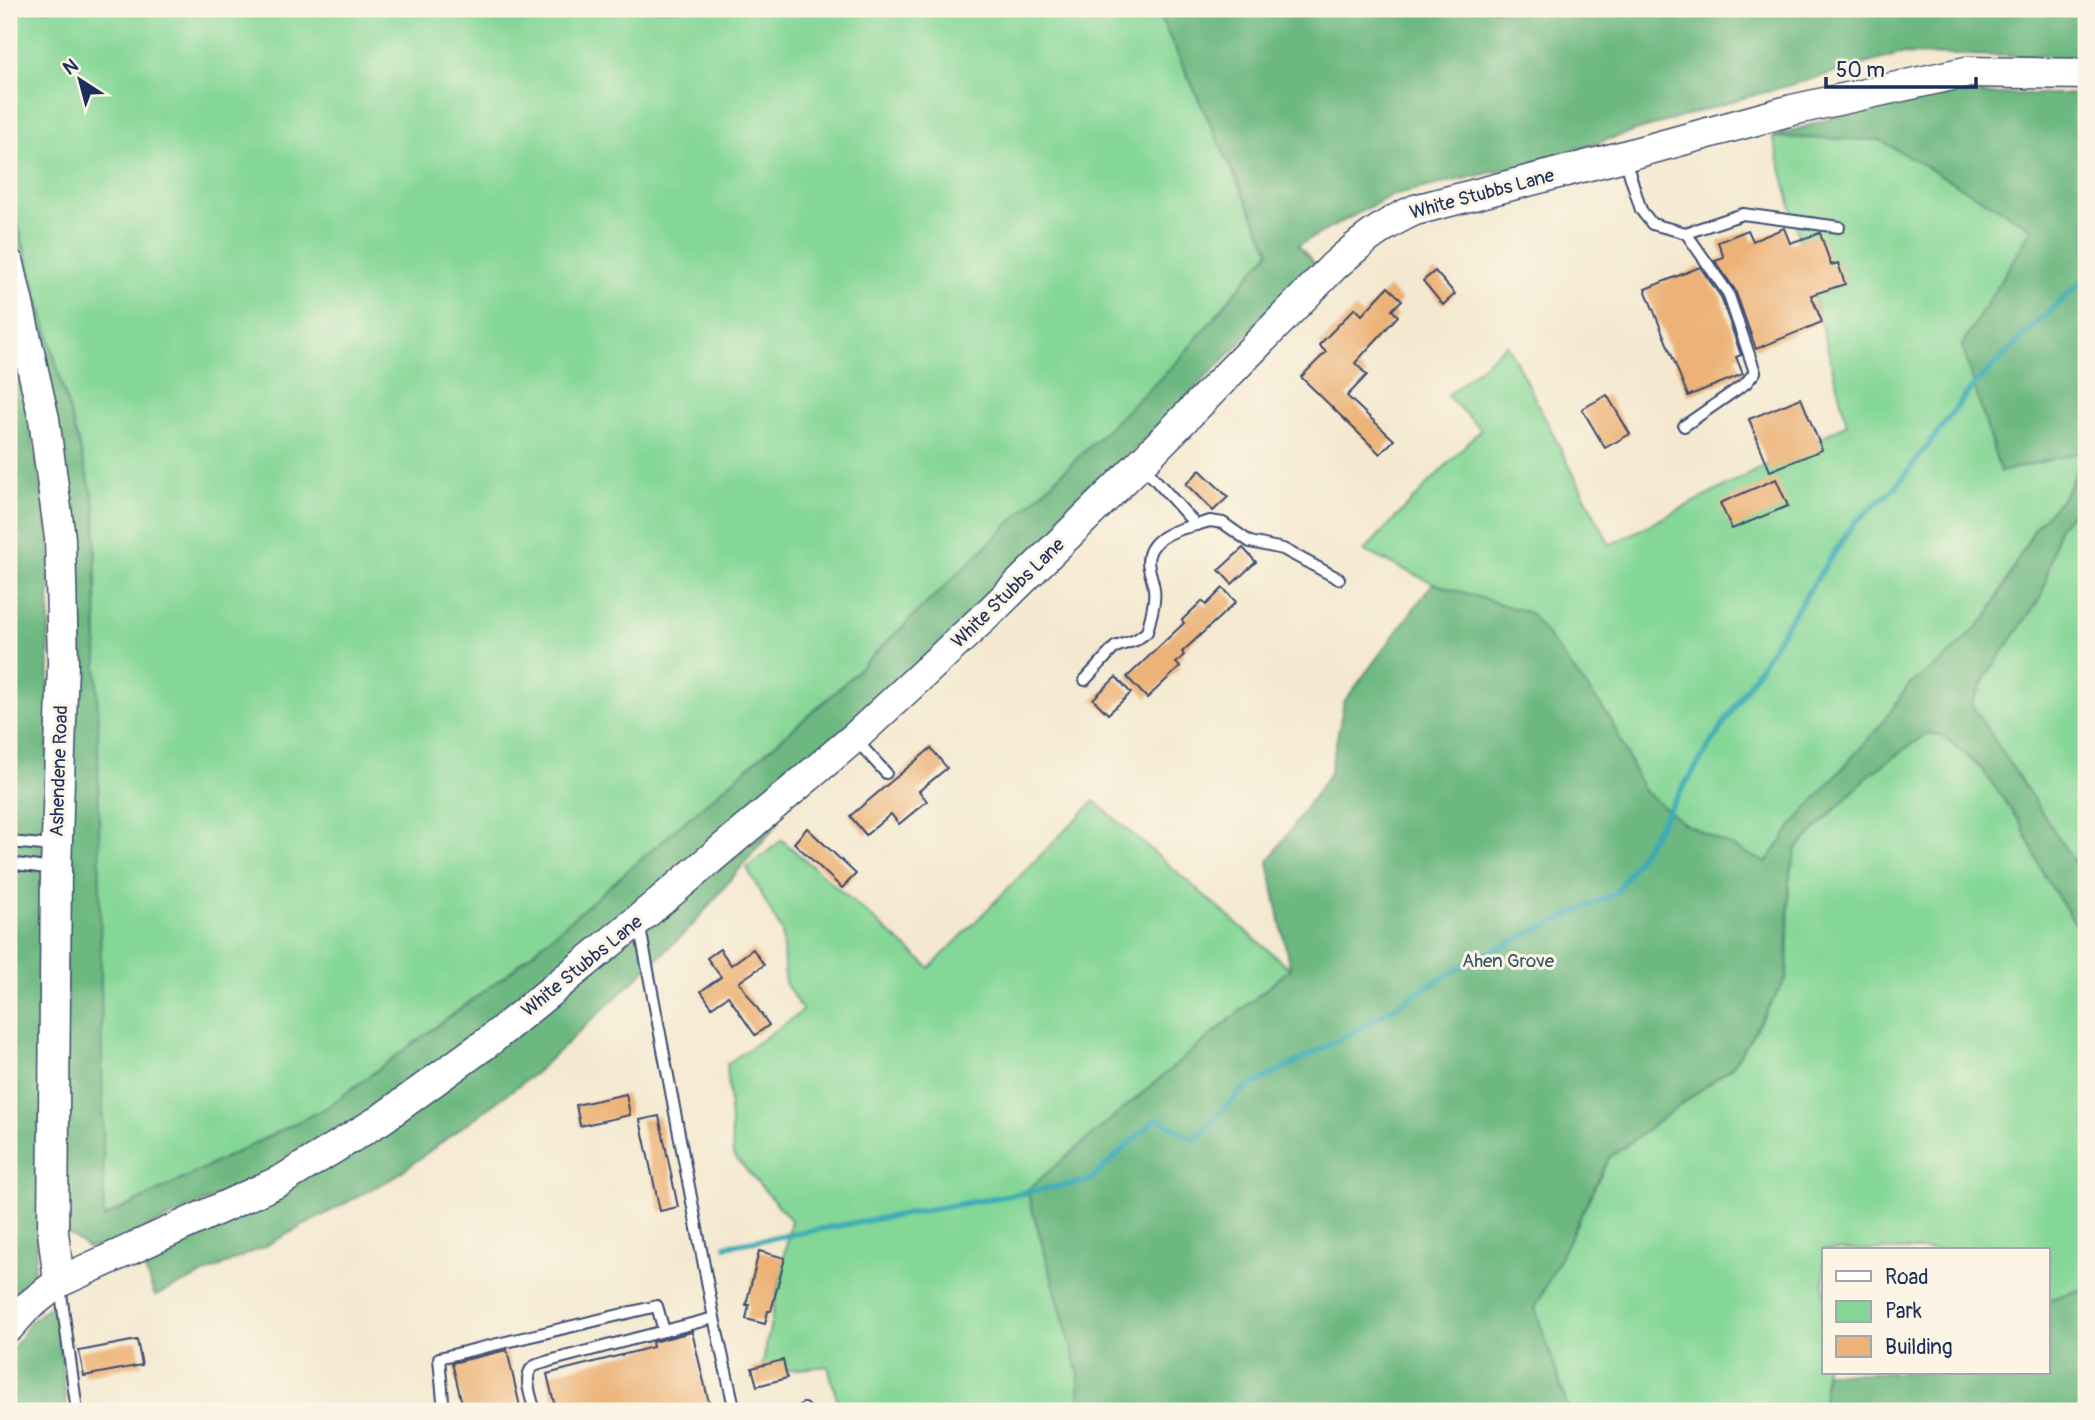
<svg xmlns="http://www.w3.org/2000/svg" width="2095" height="1420" viewBox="0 0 2095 1420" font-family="Pangolin,sans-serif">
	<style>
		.green { fill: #85d797; stroke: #50837a; stroke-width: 2 }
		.forest { fill: #6cb880; stroke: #44746f; stroke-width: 2 }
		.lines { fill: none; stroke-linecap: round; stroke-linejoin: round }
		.stream { stroke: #3bacb4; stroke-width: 6 }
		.building { fill: #ecb277 }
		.lane-casing { stroke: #3c4b6f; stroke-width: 14 }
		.secondary-casing { stroke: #3c4b6f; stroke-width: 33 }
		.lane { stroke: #fff; stroke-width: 10 }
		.secondary { stroke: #fff; stroke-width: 30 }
		.labels { text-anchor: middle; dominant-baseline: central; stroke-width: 6; stroke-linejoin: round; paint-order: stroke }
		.street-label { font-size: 19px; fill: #1b2f5e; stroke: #fcf5e5 }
		.park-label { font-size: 19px; fill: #36596c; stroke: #fcf5e5 }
	</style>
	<rect width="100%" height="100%" fill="#fcf5e5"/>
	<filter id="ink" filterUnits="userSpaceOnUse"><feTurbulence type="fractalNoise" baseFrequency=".0143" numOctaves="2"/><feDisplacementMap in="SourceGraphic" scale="14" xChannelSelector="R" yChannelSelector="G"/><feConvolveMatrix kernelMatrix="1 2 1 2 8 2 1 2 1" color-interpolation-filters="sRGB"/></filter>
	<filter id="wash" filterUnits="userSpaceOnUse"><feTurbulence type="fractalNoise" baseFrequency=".00686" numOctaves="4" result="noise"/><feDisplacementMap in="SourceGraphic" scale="28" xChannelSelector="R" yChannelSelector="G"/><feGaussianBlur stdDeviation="1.57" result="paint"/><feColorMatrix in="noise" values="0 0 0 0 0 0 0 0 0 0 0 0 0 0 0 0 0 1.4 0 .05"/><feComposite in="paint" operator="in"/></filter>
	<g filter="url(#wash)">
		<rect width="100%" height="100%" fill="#f4e9d0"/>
		<!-- green -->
		<g class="green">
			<path d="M9 9H1165L1162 21 1270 251 1178 361 831 696 510 972 326 1108 103 1218 95 504 9 193Z"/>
			<path d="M1773 137 1880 140 2032 228 2000 472 2086 451V454L2062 499 2036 526 1988 616 1942 662 1909 685 1880 726 1794 823 1766 863 1683 823 1643 790 1610 718 1433 583 1364 551 1481 429 1447 396 1507 344 1610 545 1847 424Z"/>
			<path d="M2086 502V880L1971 704 1985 678 2042 595 2059 526 2079 506Z"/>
			<path d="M1927 733 1942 735 1982 768 2022 825 2045 877 2086 940V1288L2048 1300V1250H1824L1825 1373 1823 1411H1569L1535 1308 1609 1158 1733 1066 1787 977 1789 881 1796 849 1869 775Z"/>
			<path d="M1094 801 1290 969 1027 1190 1079 1374V1411H840L828 1366 761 1373 791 1220 733 1155 727 1064 803 1011 785 983 782 932 747 868 782 840 930 968Z"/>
		</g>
		<!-- forest -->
		<g class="forest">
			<path d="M1164 9H2086V57L1900 54 1737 100 1528 164 1392 195 1298 245 1317 266 921 663 487 1034 304 1157 109 1245 88 1248 69 1234 62 1223 69 590 17 265 9 242V193L95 504 104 1218 326 1108 510 972 831 696 1178 361 1270 251 1162 21Z"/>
			<path d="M1950 94H2086V451L2000 472 1962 345 2032 228 1880 140 1773 137 1847 113Z"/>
			<path d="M9 292 50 545 43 1209 33 1274 9 1314Z"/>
			<path d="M2086 454V502L2079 506 2059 526 2042 595 1985 678 1971 704 2086 880V940L2045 877 2022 826 1982 769 1942 735 1927 733 1869 775 1796 849 1789 881 1787 977 1733 1066 1609 1158 1535 1308 1569 1411H1079V1374L1027 1190 1290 969 1268 862 1330 773 1344 702 1433 583 1530 613 1610 718 1643 790 1683 823 1766 863 1794 823 1880 726 1909 685 1942 662 1988 616 2036 526 2062 499Z"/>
			<path d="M778 823 691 927 534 1074 393 1178 263 1247 155 1296 141 1260 275 1196 711 876Z"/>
			<path d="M2086 1288V1411H1823L1825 1373H2048V1300Z"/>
			<path d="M55 1302 67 1411H9V1355L31 1321Z"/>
		</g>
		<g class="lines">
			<!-- stream -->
			<path class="stream" d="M726 1246 1089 1181 1157 1118 1195 1140 1242 1090 1348 1035 1467 963 1616 893 1789 621 1854 523 1895 488 1970 390 2026 333 2086 278"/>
		</g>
		<g id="blocks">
			<!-- building -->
			<g class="building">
				<path d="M1784 228 1790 243 1820 233 1831 265 1838 263 1845 284 1811 295 1822 322 1756 349 1735 290 1715 261 1724 258 1718 242 1748 230 1753 241Z"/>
				<path d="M1700 267 1721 297 1741 355 1736 357 1743 374 1688 396 1645 289Z"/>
				<path d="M1435 271 1455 294 1443 305 1423 281Z"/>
				<path d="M1388 287 1402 300 1392 310 1398 316 1355 363 1367 375 1347 396 1394 440 1380 454 1301 377 1326 352 1319 345 1355 308 1362 315Z"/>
				<path d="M1607 395 1630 434 1605 448 1582 409Z"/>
				<path d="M1801 398 1822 450 1770 471 1749 419Z"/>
				<path d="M1200 470 1228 497 1213 511 1186 484Z"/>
				<path d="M1776 479 1788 506 1732 529 1720 503Z"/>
				<path d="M1243 548 1256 562 1232 584 1219 570Z"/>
				<path d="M1223 588 1236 602 1182 652 1184 655 1176 663 1180 667 1147 698 1127 677 1184 623 1182 620 1202 601 1206 605Z"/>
				<path d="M1116 677 1131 693 1108 714 1093 699Z"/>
				<path d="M931 748 947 768 919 791 927 801 899 824 891 814 866 835 850 816Z"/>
				<path d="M807 828 856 874 842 888 794 843Z"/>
				<path d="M720 949 731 965 753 949 764 965 739 982 769 1025 755 1035 728 996 712 1007 701 991 721 977 707 958Z"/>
				<path d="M626 1094 630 1115 580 1126 576 1105Z"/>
				<path d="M659 1116 678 1207 660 1211 640 1120Z"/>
				<path d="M759 1251 785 1258 771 1311H768L765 1324 746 1319 749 1305H746Z"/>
				<path d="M692 1332 711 1411H556L547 1374 653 1347 652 1342Z"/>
				<path d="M137 1340 142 1365 84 1376 79 1351Z"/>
				<path d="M507 1350 521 1411H464L452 1363Z"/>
				<path d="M783 1360 787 1378 757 1386 752 1368Z"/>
			</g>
		</g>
	</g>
	<g filter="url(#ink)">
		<use href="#blocks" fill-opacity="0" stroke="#3c4b6f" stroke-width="2"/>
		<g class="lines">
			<!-- lane casing -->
			<g class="lane-casing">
				<g id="lane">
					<path d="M1625 159 1641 210 1652 224 1686 233 1728 293 1755 372 1746 383 1684 426"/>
					<path d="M1686 233 1743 214 1839 227"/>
					<path d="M1142 465 1196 525 1210 521 1223 523 1250 542 1283 549 1339 579"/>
					<path d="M1085 680 1115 647 1136 640 1147 632C1150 619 1156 602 1154 589 1153 580 1149 572 1148 562 1148 538 1177 529 1196 525"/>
					<path d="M856 740 886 773"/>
					<path d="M9 842 54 846"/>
					<path d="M9 863 53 869"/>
					<path d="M639 923 714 1318 735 1411"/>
					<path d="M60 1286 77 1411"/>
					<path d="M804 1409 805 1411"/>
					<path d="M444 1411 439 1358 657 1306 664 1331"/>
					<path d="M535 1411C532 1400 522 1376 533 1367 537 1364 544 1363 549 1361L714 1318"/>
				</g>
			</g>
			<!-- secondary casing -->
			<g class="secondary-casing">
				<g id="secondary">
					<path d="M9 264 44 419 60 538 63 663 56 869 53 1232 59 1282"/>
					<path d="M9 1327 26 1308 59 1282 282 1180 380 1120 488 1042 638 920 854 738 993 609 1141 463 1334 266C1360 243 1383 224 1415 210L1624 156 1792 110 1966 72 2086 74"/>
				</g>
			</g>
			<!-- lane -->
			<use href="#lane" class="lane"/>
			<!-- secondary -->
			<use href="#secondary" class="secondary"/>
		</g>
	</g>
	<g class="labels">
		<!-- street labels -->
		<g class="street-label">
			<text transform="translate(1482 194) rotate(-15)">White Stubbs Lane</text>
			<text transform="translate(1008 593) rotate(-44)">White Stubbs Lane</text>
			<text transform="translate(59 771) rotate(-88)">Ashendene Road</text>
			<text transform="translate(582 966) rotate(-39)">White Stubbs Lane</text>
		</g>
		<!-- park labels -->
		<g class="park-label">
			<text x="1508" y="961">Ahen Grove</text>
		</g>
	</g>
	<!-- margin -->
	<rect width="2095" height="1420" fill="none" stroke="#fcf5e5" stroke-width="35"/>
	<!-- legend -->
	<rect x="1822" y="1248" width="228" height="126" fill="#fcf5e5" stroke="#a2a6af" stroke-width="2"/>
	<rect x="1836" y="1271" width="35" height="10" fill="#ffffff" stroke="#a2a6af" stroke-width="2"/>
	<text x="1885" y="1284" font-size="21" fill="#1b2f5e">Road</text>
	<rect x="1836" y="1301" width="35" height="21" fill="#85d797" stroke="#a2a6af" stroke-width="2"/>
	<text x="1885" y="1318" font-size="21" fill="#1b2f5e">Park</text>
	<rect x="1836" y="1336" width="35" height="21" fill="#ecb277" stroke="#a2a6af" stroke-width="2"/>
	<text x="1885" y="1354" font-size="21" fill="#1b2f5e">Building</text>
	<!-- north arrow -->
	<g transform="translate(80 80) rotate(324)" stroke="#fcf5e5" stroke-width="5" paint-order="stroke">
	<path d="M0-5L12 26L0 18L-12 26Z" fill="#1b2f5e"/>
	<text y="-10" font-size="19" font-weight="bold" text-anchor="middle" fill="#1b2f5e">N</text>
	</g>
	<!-- scale -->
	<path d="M1826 77v10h150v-10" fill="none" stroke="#1b2f5e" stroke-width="3.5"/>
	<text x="1836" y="77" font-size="21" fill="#1b2f5e" stroke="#fcf5e5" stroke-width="5" paint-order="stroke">50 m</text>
</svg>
